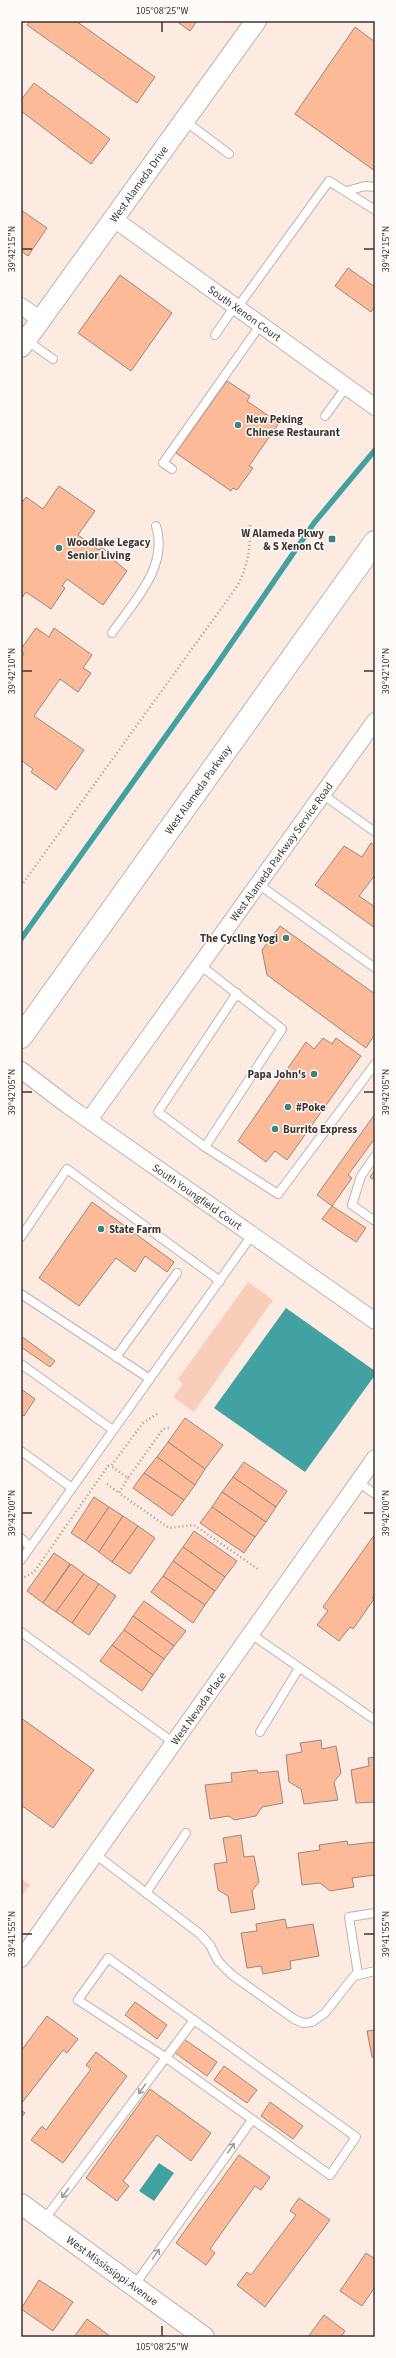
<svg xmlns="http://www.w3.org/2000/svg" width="396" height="2358" viewBox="0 0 396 2358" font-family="'Source Sans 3',sans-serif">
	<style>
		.green { fill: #f8ceba }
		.water { fill: #41a2a1 }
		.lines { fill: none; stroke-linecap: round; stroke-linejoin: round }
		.stream { stroke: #41a2a1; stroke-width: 5.5 }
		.building { fill: #fdba99; stroke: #988880 }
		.service-casing { stroke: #c3b2aa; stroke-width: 10 }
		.minor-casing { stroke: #c3b2aa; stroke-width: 18 }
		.tertiary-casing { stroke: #c3b2aa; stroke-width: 22 }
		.secondary-casing { stroke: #c3b2aa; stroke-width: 24 }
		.path { stroke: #a69992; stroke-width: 2.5; stroke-dasharray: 1 3; stroke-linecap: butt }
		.service { stroke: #fff; stroke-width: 8 }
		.minor { stroke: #fff; stroke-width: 16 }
		.tertiary { stroke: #fff; stroke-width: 20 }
		.secondary { stroke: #fff; stroke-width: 22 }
		.oneway { stroke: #9e9a98 }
		.ticks { fill: none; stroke: #3c3531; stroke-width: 1.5 }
		.poi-dot { fill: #3a8381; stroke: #fffbf9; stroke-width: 1.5 }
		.labels { text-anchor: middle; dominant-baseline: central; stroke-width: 3; stroke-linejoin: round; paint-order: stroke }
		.street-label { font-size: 11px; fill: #3c3531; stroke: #fffbf9 }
		.poi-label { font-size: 11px; font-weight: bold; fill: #3c3531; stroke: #fffbf9; text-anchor: start }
		.neatline { fill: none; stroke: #3c3531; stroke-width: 1.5 }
		.ticks-label { font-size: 10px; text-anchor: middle; fill: #3c3531 }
	</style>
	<rect width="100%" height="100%" fill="#fdebe2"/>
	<!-- green -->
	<g class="green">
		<path d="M248 1282 273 1300 194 1412 173 1397 183 1384 178 1379Z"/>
		<path d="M22 1879 30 1885 21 1897V1880Z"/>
	</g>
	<!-- water -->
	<g class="water">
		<path d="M286 1308 375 1371V1375L305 1472 214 1408Z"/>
		<path d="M159 2163 174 2173 154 2201 139 2191Z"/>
	</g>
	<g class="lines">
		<!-- stream -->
		<path class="stream" d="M21 939 213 670 314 523 375 450"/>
	</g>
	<!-- building -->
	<g class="building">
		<path d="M30 21H76L155 77 137 103 27 25Z"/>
		<path d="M176 21H197L190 31Z"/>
		<path d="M355 27 375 42V171L295 114Z"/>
		<path d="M34 83 110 139 91 164 21 111V100Z"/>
		<path d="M21 210 47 228 28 256 21 251Z"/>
		<path d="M348 268 375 287V306L371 312 335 286Z"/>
		<path d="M120 275 172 313 131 371 78 333Z"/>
		<path d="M227 381 250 396 247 401 279 423 249 466 253 468 237 490 233 488 231 491 176 453Z"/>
		<path d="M59 486 95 511 78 535 99 550 101 547 117 558 115 561 127 571 103 605 67 579 62 586 65 588 51 609 26 592 21 599V504L26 497 43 509Z"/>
		<path d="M36 628 49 637 54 628 92 655 83 668 91 673 78 692 60 679 34 716 84 750 56 790 31 772 33 769 21 760V658L24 654 21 649Z"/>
		<path d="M371 843 375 846V875L359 896 375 907V928L315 885 344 846 362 857Z"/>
		<path d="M280 926 375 994V1034L366 1048 267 975 262 950Z"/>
		<path d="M323 1038 332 1044 336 1038 361 1056 287 1160 275 1151 266 1162 238 1141 306 1042 314 1049Z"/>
		<path d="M375 1114V1138L348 1175 352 1178 332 1206 317 1195Z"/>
		<path d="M375 1170V1181L370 1177Z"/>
		<path d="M92 1202 174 1262 167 1272 145 1256 135 1272 116 1258 79 1306 39 1278Z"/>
		<path d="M332 1206 366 1228 356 1242 322 1219Z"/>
		<path d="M21 1336 55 1361 50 1367 21 1347Z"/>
		<path d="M21 1389 35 1399 24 1416 21 1414Z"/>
		<path d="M185 1418 223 1445 205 1469 168 1442Z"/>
		<path d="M168 1442 205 1469 195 1485 157 1457Z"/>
		<path d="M157 1457 195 1485 184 1500 144 1473Z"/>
		<path d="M244 1462 287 1491 276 1507 233 1477Z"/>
		<path d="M144 1473 184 1500 172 1516 133 1488Z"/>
		<path d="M233 1477 276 1507 266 1522 222 1492Z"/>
		<path d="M222 1492 266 1522 255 1537 212 1507Z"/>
		<path d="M94 1497 109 1507 85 1542 71 1533Z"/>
		<path d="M109 1507 123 1516 99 1552 85 1542Z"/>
		<path d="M212 1507 255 1537 244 1553 200 1523Z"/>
		<path d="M123 1516 138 1526 112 1562 99 1552Z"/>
		<path d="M138 1526 155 1538 130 1574 112 1562Z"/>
		<path d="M194 1531 237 1561 225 1577 183 1547Z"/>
		<path d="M375 1534V1593L372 1598 374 1599 353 1629 350 1627 339 1641 317 1625 328 1611 323 1607Z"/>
		<path d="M183 1547 225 1577 215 1591 173 1561Z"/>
		<path d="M54 1553 70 1564 43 1603 27 1591Z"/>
		<path d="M173 1561 215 1591 205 1605 163 1576Z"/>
		<path d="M71 1564 84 1574 56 1612 43 1603Z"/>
		<path d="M84 1574 99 1584 72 1623 56 1612Z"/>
		<path d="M163 1576 205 1605 193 1623 151 1592Z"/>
		<path d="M99 1584 116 1596 89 1635 72 1623Z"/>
		<path d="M144 1601 186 1631 174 1646 133 1616Z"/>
		<path d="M133 1616 174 1646 164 1659 124 1630Z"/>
		<path d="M124 1630 164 1659 153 1675 112 1645Z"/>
		<path d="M112 1645 153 1675 142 1691 100 1661Z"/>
		<path d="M21 1718 94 1770 53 1828 21 1805Z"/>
		<path d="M321 1740 322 1749 336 1746 341 1773 334 1782 338 1800 304 1804 301 1789 289 1782 286 1755 302 1752 300 1743Z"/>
		<path d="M375 1757V1802L356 1803 351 1770 369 1766 368 1758Z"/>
		<path d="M257 1770 258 1773 278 1771 283 1803 262 1807 256 1816 234 1820 229 1816 210 1819 205 1785 232 1782 231 1773Z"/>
		<path d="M241 1835 244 1857 254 1856 259 1882 252 1891 255 1909 231 1913 228 1896 218 1890 214 1864 227 1862 223 1838Z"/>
		<path d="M347 1841 348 1845 375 1842V1875L352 1878 354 1887 330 1891 320 1883 302 1885 298 1853 320 1850 319 1845Z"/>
		<path d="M285 1919 287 1928 313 1924 319 1956 290 1961 291 1969 263 1974 261 1966 247 1968 241 1933 257 1931 256 1924Z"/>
		<path d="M135 2002 167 2025 157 2039 125 2015Z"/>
		<path d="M47 2016 78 2039 67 2053 63 2050 21 2104V2051Z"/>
		<path d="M375 2030V2059L372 2057 367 2031Z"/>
		<path d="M184 2039 217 2062 207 2076 174 2052Z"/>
		<path d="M96 2052 127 2076 63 2163 31 2140 42 2126 46 2130 91 2069 86 2065Z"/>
		<path d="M224 2066 257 2090 247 2103 214 2080Z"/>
		<path d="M150 2089 211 2133 191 2161 157 2135 123 2181 129 2186 117 2201 86 2178Z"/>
		<path d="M270 2102 303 2126 293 2139 261 2116Z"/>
		<path d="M21 2110 25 2113 21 2118Z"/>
		<path d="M239 2155 270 2177 261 2190 255 2186 210 2249 215 2253 206 2265 176 2243Z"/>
		<path d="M299 2198 330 2220 265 2307 237 2285 247 2272 251 2275 296 2215 290 2211Z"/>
		<path d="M366 2253 375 2259V2287L362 2306 340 2291Z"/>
		<path d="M39 2280 73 2302 53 2331 21 2309Z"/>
		<path d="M324 2315 345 2331 341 2337H308Z"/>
		<path d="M87 2319 111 2337H74Z"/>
	</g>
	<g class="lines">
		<!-- service casing -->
		<g class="service-casing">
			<g id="service">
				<path d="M185 121 229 154"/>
				<path d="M347 191 365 186 375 187"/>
				<path d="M237 308 329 181 375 210"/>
				<path d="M215 335 235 306"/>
				<path d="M26 340 53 359"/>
				<path d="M325 416 347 386"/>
				<path d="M172 469 163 463 261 324"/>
				<path d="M112 633C133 602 169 567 156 526"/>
				<path d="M322 794 375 832"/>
				<path d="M258 884 375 968"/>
				<path d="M200 965 282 1029 205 1147 158 1112 237 993"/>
				<path d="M205 1147 278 1194 375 1064"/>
				<path d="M375 1156 361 1176 352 1205 375 1221"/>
				<path d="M21 1237 67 1169 220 1281"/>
				<path d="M21 1294 150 1379"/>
				<path d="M116 1357 177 1273"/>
				<path d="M21 1364 113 1430"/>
				<path d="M21 1451 72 1488"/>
				<path d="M358 1482 375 1494"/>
				<path d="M21 1538 30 1547"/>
				<path d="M21 1560 252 1235"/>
				<path d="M21 1632 174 1743"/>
				<path d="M251 1634 375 1720"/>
				<path d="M260 1732 299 1668"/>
				<path d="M95 1854 200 1934 210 1945 218 1961 232 1975 294 2019 303 2023 312 2022 325 2013 354 1976 375 1971"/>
				<path d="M146 1893 186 1833"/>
				<path d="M108 1958 356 2137 330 2175 165 2057 78 2000Z"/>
				<path d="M358 1974 349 1917 375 1913"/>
				<path d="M44 2220 194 2020"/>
				<path d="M134 2286 252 2120"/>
			</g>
		</g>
		<!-- minor casing -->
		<g class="minor-casing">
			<g id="minor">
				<path id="s1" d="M114 219 375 407"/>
				<path d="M21 306 41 320"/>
				<path id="s2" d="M21 1070 67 1105 375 1321"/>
				<path id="s3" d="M89 1120 375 721"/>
				<path id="s4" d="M21 1959 375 1458"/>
			</g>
		</g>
		<!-- tertiary casing -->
		<g class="tertiary-casing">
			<g id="tertiary">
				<path id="s5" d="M21 347 256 21"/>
				<path id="s6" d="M21 2204 204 2337"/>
			</g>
		</g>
		<!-- secondary casing -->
		<g class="secondary-casing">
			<g id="secondary">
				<path id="s7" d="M21 1037 375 542"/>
			</g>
		</g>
		<!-- path -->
		<g class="path">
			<path d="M21 886 238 585C248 564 251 547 250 524"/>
			<path d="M157 1414 143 1423 111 1466 128 1478 163 1429 169 1428"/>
			<path d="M128 1478 119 1493 169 1528 194 1525 258 1569"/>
			<path d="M107 1484 119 1493"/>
			<path d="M21 1579 34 1572 108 1466H111"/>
		</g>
		<!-- service -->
		<use href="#service" class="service"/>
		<!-- minor -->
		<use href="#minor" class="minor"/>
		<!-- tertiary -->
		<use href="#tertiary" class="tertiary"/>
		<!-- secondary -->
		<use href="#secondary" class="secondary"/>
	</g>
	<!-- one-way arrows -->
	<defs><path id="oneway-shaft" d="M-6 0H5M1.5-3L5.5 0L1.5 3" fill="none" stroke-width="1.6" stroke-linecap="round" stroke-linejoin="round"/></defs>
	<g class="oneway">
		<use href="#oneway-shaft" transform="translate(142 2089) rotate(126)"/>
		<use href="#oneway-shaft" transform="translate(231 2148) rotate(-55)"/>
		<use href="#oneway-shaft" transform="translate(65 2193) rotate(127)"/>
		<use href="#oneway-shaft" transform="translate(156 2254) rotate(-55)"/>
	</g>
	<!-- ticks -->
	<path class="ticks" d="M162 22V32M22 249H32M364 249H374M22 671H32M364 671H374M22 1092H32M364 1092H374M22 1513H32M364 1513H374M22 1934H32M364 1934H374M162 2326V2336"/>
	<!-- markers -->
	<g class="poi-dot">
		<circle cx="238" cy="425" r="4"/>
		<rect x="328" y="535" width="8" height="8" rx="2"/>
		<circle cx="59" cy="548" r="4"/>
		<circle cx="286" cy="938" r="4"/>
		<circle cx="314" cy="1074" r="4"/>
		<circle cx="288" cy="1107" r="4"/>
		<circle cx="275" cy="1129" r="4"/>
		<circle cx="101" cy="1229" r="4"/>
	</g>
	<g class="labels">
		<!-- street labels -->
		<g class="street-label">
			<text stroke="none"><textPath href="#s5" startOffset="201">West Alameda Drive</textPath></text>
			<text stroke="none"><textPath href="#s1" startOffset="161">South Xenon Court</textPath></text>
			<text stroke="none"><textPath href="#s7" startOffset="304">West Alameda Parkway</textPath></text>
			<text stroke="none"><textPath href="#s3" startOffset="330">West Alameda Parkway Service Road</textPath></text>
			<text stroke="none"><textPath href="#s2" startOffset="217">South Youngfield Court</textPath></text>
			<text stroke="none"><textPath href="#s4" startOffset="307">West Nevada Place</textPath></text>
			<text stroke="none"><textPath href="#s6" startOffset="113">West Mississippi Avenue</textPath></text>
		</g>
		<!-- poi labels -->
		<g class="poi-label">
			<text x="246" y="419">New Peking<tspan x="246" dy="13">Chinese Restaurant</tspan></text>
			<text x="324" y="533" text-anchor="end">W Alameda Pkwy<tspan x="324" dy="13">&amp; S Xenon Ct</tspan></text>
			<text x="67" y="542">Woodlake Legacy<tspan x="67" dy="13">Senior Living</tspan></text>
			<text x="278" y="938" text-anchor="end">The Cycling Yogi</text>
			<text x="306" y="1074" text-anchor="end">Papa John's</text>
			<text x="296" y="1107">#Poke</text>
			<text x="283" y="1129">Burrito Express</text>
			<text x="109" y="1229">State Farm</text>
		</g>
	</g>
	<!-- border -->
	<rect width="396" height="2358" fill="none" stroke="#fffbf9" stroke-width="44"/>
	<rect x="22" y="22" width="352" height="2314" class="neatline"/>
	<g class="ticks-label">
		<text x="162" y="14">105°08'25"W</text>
		<text transform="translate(11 249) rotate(-90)" y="4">39°42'15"N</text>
		<text transform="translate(385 249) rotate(-90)" y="4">39°42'15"N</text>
		<text transform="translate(11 671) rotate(-90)" y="4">39°42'10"N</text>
		<text transform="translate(385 671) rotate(-90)" y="4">39°42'10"N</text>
		<text transform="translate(11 1092) rotate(-90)" y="4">39°42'05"N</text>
		<text transform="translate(385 1092) rotate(-90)" y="4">39°42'05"N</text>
		<text transform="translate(11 1513) rotate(-90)" y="4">39°42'00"N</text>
		<text transform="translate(385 1513) rotate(-90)" y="4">39°42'00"N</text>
		<text transform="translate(11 1934) rotate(-90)" y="4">39°41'55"N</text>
		<text transform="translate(385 1934) rotate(-90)" y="4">39°41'55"N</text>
		<text x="162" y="2350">105°08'25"W</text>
	</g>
</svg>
